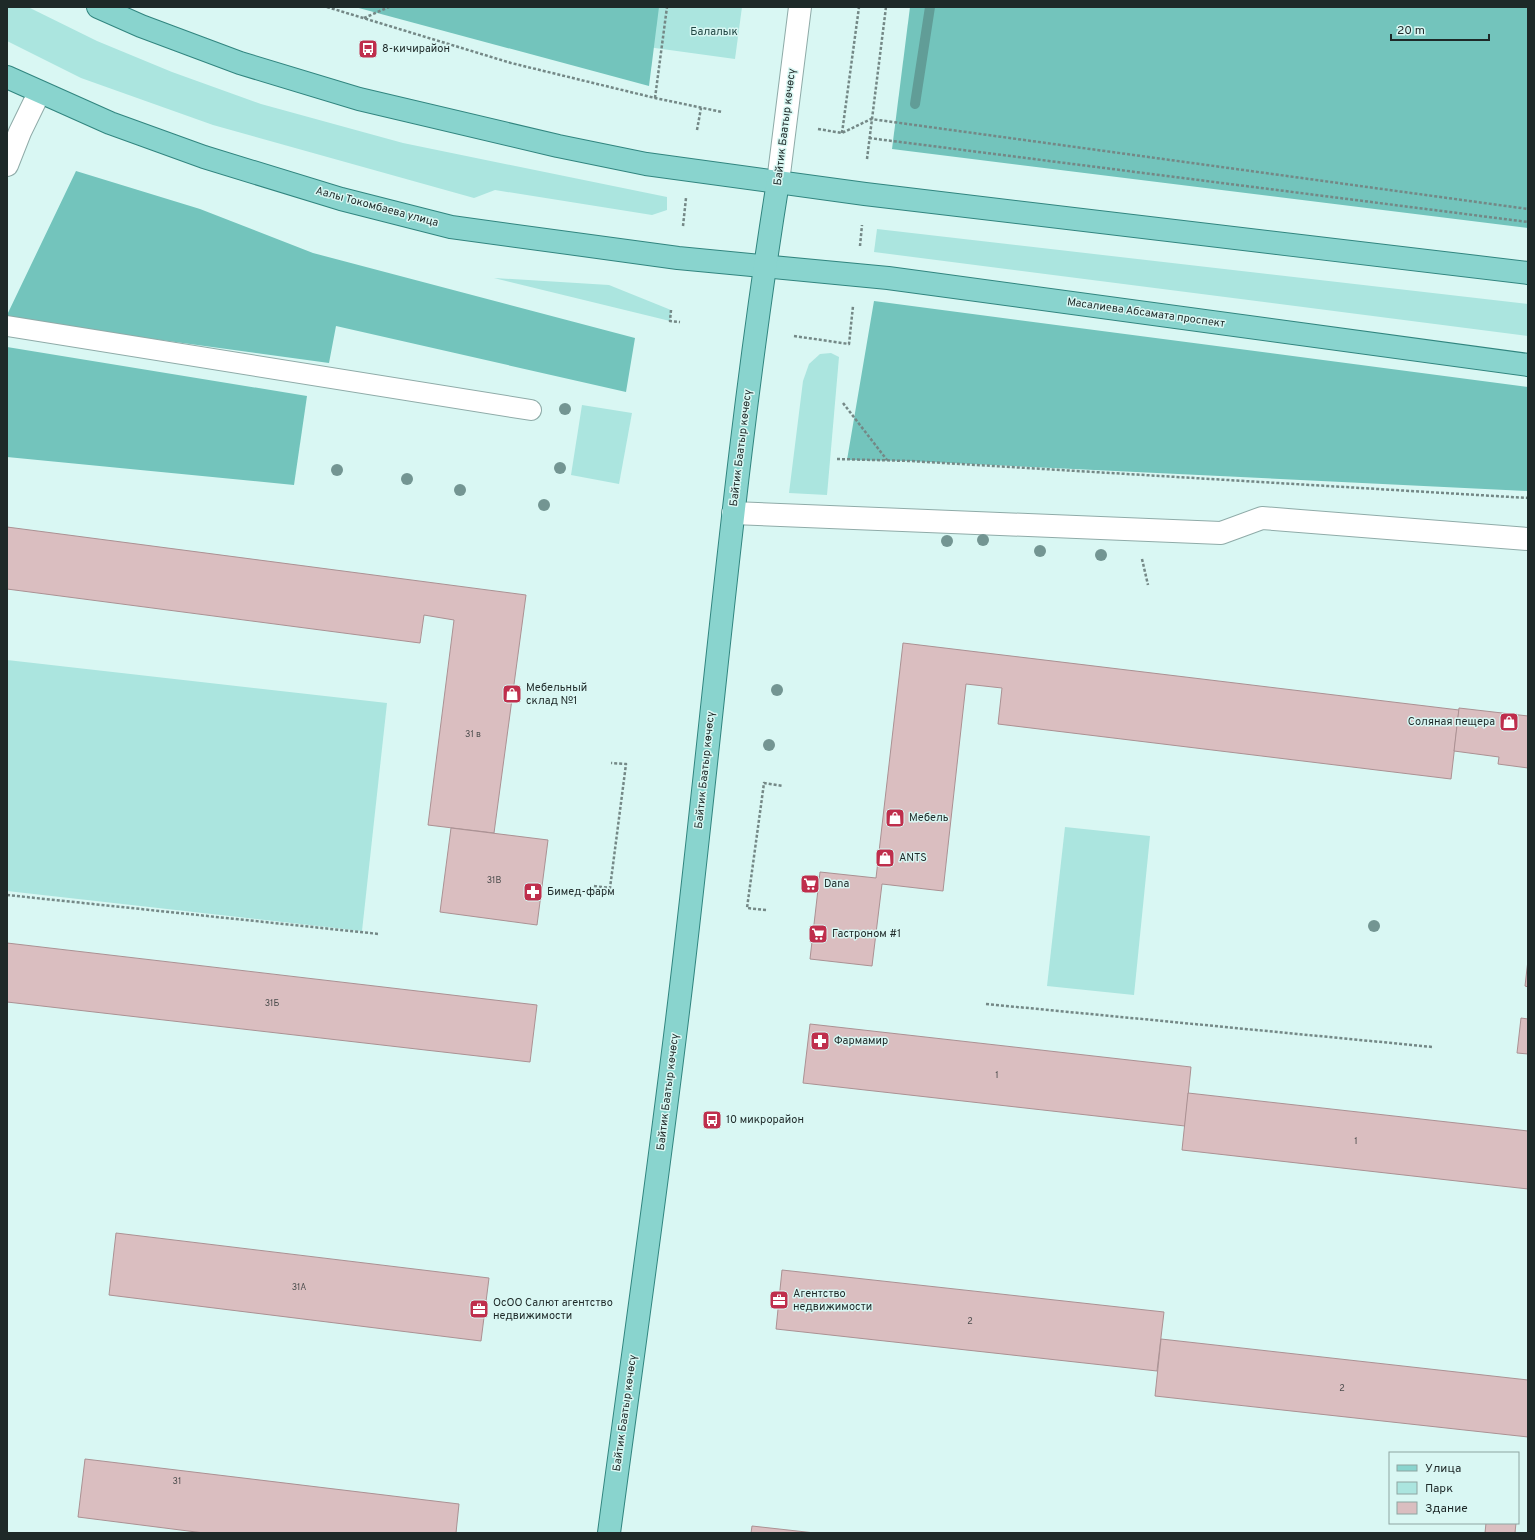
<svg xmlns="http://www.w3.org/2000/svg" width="1535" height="1540" viewBox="0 0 1535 1540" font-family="Overpass,sans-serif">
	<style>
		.green { fill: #abe5df }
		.forest { fill: #73c4bc }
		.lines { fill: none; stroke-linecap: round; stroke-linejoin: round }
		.stream { stroke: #619d97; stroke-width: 10 }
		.building { fill: #dabec0; stroke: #ab9193 }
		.lane-casing { stroke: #8faba8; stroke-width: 22 }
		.street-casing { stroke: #8faba8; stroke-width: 24 }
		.secondary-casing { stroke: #8faba8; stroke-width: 24 }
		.primary-casing { stroke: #31857f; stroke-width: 24 }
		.path { stroke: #748886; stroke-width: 2.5; stroke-dasharray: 3 2; stroke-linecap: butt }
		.lane { stroke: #fff; stroke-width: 20 }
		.street { stroke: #fff; stroke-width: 22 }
		.secondary { stroke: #fff; stroke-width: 22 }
		.primary { stroke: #89d4ce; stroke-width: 22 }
		.tree { fill: #739592 }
		.labels { text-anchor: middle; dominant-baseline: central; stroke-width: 3; stroke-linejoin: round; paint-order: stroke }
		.number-label { font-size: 9px; fill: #4d4e4e }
		.park-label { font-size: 11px; fill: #1f4542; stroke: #d9f7f3 }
		.poi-label { font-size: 11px; fill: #1e2928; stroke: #d9f7f3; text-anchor: start }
		.street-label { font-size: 11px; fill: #1e2928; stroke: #d9f7f3 }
	</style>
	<rect width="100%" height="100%" fill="#d9f7f3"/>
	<!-- green -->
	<g class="green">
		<path d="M7 7H28L97 41 172 72 261 104 403 143 667 197V210L652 215 495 190 474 198 213 125 81 78 7 41Z"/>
		<path d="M556 7H742L735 59 553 34Z"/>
		<path d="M877 229 1528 304V336L874 252Z"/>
		<path d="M494 278 609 285 671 310 670 321Z"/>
		<path d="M831 353 839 357 827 495 789 493 803 381 809 364 820 354Z"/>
		<path d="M582 405 632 413 619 484 571 475Z"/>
		<path d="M7 660 387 703 362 931 7 891Z"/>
		<path d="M1065 827 1150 836 1134 995 1047 986Z"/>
	</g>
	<!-- forest -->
	<g class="forest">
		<path d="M355 7H659L649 86Z"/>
		<path d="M910 7H1528V228L892 149Z"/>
		<path d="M76 171 200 209 313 253 635 338 626 392 336 326 329 363 7 319V315Z"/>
		<path d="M874 301 1528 387V491L910 461 847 460Z"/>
		<path d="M7 347 307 396 294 485 7 457Z"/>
	</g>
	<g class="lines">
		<!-- stream -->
		<path class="stream" d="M915 104 930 7"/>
	</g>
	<!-- building -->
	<g class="building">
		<path d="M7 527 526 595 494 833 428 825 454 620 424 615 420 643 7 589Z"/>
		<path d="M903 643 1459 710 1451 779 998 724 1002 688 966 684 943 891 882 884 872 966 810 959 820 872 876 878Z"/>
		<path d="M1459 708 1528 716V768L1498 764 1499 757 1454 751Z"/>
		<path d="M451 828 548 840 537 925 440 912Z"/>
		<path d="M7 943 537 1005 530 1062 7 1002Z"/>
		<path d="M1528 960V987L1525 986Z"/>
		<path d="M1521 1018 1528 1019V1054L1517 1053Z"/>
		<path d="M810 1024 1191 1067 1185 1126 803 1083Z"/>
		<path d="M1188 1093 1528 1131V1189L1182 1150Z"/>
		<path d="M116 1233 489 1278 481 1341 109 1295Z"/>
		<path d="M782 1270 1164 1312 1157 1371 776 1329Z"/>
		<path d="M1161 1339 1528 1380V1437L1155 1396Z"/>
		<path d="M85 1459 459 1504 456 1533H204L78 1517Z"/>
		<path d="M1486 1523H1516L1515 1533H1485Z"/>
		<path d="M752 1526 815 1533H751Z"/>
	</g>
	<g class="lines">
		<!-- lane casing -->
		<g class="lane-casing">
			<path id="lane" d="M7 326 531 410"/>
		</g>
		<!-- street casing -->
		<g class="street-casing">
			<g id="street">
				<path d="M7 165 20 132 39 93"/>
				<path d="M733 513 1221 533 1262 518 1528 539"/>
			</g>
		</g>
		<!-- secondary casing -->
		<g class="secondary-casing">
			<path id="secondary" d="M778 182 800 7"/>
		</g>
		<!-- primary casing -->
		<g class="primary-casing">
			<g id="primary">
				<path d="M98 7 141 26 240 63 359 99 558 146 646 164 865 194 1528 273"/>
				<path d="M7 77 110 123 204 157 341 199 451 227 678 258 888 278 1528 365"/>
				<path d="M609 1533C634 1345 661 1158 683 970 714 707 736 443 778 182"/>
			</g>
		</g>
		<!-- path -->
		<g class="path">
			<path d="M327 7 511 63 655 98 722 112"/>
			<path d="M364 18 389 7"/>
			<path d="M655 98 667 7"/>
			<path d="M818 129 842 133 871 119 1528 209"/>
			<path d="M697 130 701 108"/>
			<path d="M842 133 859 7"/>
			<path d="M869 138 1528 222"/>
			<path d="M867 159 886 7"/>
			<path d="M683 226 686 198"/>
			<path d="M860 246 862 225"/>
			<path d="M671 310 670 321 680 322"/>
			<path d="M794 336 849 344 853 306"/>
			<path d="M843 403 887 460"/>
			<path d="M837 459 910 461 1528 498"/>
			<path d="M1142 559 1148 585"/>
			<path d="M594 886 610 888 626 764 611 763"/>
			<path d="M7 895 379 934"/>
			<path d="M766 910 747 908 764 783 783 786"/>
			<path d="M986 1004 1433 1047"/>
		</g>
		<!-- lane -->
		<use href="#lane" class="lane"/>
		<!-- street -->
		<use href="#street" class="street"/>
		<!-- secondary -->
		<use href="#secondary" class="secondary"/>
		<!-- primary -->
		<use href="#primary" class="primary"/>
	</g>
	<!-- trees -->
	<g class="tree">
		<circle cx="565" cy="409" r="6"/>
		<circle cx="560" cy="468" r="6"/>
		<circle cx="337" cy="470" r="6"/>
		<circle cx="407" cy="479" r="6"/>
		<circle cx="460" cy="490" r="6"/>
		<circle cx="544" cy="505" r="6"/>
		<circle cx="983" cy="540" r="6"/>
		<circle cx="947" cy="541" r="6"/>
		<circle cx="1040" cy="551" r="6"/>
		<circle cx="1101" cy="555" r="6"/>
		<circle cx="777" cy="690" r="6"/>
		<circle cx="769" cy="745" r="6"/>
		<circle cx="1374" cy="926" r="6"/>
	</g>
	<!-- icons -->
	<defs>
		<g id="bus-square" transform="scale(1)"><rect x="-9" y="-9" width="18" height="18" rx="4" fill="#bf2e4c" stroke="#d9f7f3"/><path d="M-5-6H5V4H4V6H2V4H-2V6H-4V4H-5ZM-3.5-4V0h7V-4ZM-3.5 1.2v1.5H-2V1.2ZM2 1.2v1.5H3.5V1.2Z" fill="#fff"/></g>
		<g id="shop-square" transform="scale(1)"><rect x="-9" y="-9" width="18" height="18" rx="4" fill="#bf2e4c" stroke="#d9f7f3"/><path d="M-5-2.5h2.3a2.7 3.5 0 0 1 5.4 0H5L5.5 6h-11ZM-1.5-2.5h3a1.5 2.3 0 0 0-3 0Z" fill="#fff"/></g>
		<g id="supermarket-square" transform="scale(1)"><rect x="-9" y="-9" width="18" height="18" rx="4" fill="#bf2e4c" stroke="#d9f7f3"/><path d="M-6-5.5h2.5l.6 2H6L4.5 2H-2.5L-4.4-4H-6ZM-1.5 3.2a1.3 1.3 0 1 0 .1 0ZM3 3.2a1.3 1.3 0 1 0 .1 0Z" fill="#fff"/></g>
		<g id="pharmacy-square" transform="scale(1)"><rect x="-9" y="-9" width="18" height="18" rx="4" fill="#bf2e4c" stroke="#d9f7f3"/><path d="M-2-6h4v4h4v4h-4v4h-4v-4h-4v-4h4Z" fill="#fff"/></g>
		<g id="office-square" transform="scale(1)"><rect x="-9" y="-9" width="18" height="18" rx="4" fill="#bf2e4c" stroke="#d9f7f3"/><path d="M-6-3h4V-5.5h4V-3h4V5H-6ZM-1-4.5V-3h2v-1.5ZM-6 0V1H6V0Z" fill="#fff"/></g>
	</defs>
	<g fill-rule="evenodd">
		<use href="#bus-square" x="368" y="49"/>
		<use href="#shop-square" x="512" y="694"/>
		<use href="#shop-square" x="1509" y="722"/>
		<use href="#shop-square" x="895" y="818"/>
		<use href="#shop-square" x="885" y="858"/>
		<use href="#supermarket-square" x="810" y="884"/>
		<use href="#pharmacy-square" x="533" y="892"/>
		<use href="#supermarket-square" x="818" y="934"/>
		<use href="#pharmacy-square" x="820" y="1041"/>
		<use href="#bus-square" x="712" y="1120"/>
		<use href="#office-square" x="779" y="1300"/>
		<use href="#office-square" x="479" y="1309"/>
	</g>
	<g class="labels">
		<!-- number labels -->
		<g class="number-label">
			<text x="473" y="734">31 в</text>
			<text x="494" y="880">31В</text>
			<text x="272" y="1003">31Б</text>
			<text x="997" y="1075">1</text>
			<text x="1356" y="1141">1</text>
			<text x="299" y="1287">31А</text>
			<text x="970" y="1321">2</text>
			<text x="1342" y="1388">2</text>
			<text x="177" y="1481">31</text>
		</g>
		<!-- park labels -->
		<g class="park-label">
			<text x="714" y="32">Балалык</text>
		</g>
		<!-- poi labels -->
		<g class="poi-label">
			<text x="382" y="49">8-кичирайон</text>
			<text x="526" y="688">Мебельный<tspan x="526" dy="13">склад №1</tspan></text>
			<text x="1495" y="722" text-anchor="end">Соляная пещера</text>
			<text x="909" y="818">Мебель</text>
			<text x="899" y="858">ANTS</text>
			<text x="824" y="884">Dana</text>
			<text x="547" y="892">Бимед-фарм</text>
			<text x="832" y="934">Гастроном #1</text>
			<text x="834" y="1041">Фармамир</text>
			<text x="726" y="1120">10 микрорайон</text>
			<text x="793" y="1294">Агентство<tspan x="793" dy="13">недвижимости</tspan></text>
			<text x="493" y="1303">ОсОО Салют агентство<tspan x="493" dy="13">недвижимости</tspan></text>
		</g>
		<!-- street labels -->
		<g class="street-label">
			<text transform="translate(785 127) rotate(-83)">Байтик Баатыр көчөсү</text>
			<text transform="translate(377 207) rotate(15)">Аалы Токомбаева улица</text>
			<text transform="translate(1146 313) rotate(8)">Масалиева Абсамата проспект</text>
			<text transform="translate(741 448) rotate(-83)">Байтик Баатыр көчөсү</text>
			<text transform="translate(705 770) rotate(-84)">Байтик Баатыр көчөсү</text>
			<text transform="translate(668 1092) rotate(-83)">Байтик Баатыр көчөсү</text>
			<text transform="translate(625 1413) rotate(-82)">Байтик Баатыр көчөсү</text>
		</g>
	</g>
	<!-- border -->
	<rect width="1535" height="1540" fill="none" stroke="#1e2928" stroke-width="16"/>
	<!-- legend -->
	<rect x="1389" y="1452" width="130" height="72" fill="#d9f7f3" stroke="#8ea5a2"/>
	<rect x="1397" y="1465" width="20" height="6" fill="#89d4ce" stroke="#8ea5a2"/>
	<text x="1425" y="1472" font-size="12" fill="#1e2928">Улица</text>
	<rect x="1397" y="1482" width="20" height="12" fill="#abe5df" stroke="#8ea5a2"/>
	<text x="1425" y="1492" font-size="12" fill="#1e2928">Парк</text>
	<rect x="1397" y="1502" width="20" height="12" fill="#dabec0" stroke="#8ea5a2"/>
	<text x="1425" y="1512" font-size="12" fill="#1e2928">Здание</text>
	<!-- scale -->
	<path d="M1391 34v6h98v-6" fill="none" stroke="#1e2928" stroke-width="2"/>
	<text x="1397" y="34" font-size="12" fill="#1e2928" stroke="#d9f7f3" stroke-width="3" paint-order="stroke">20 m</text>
</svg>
